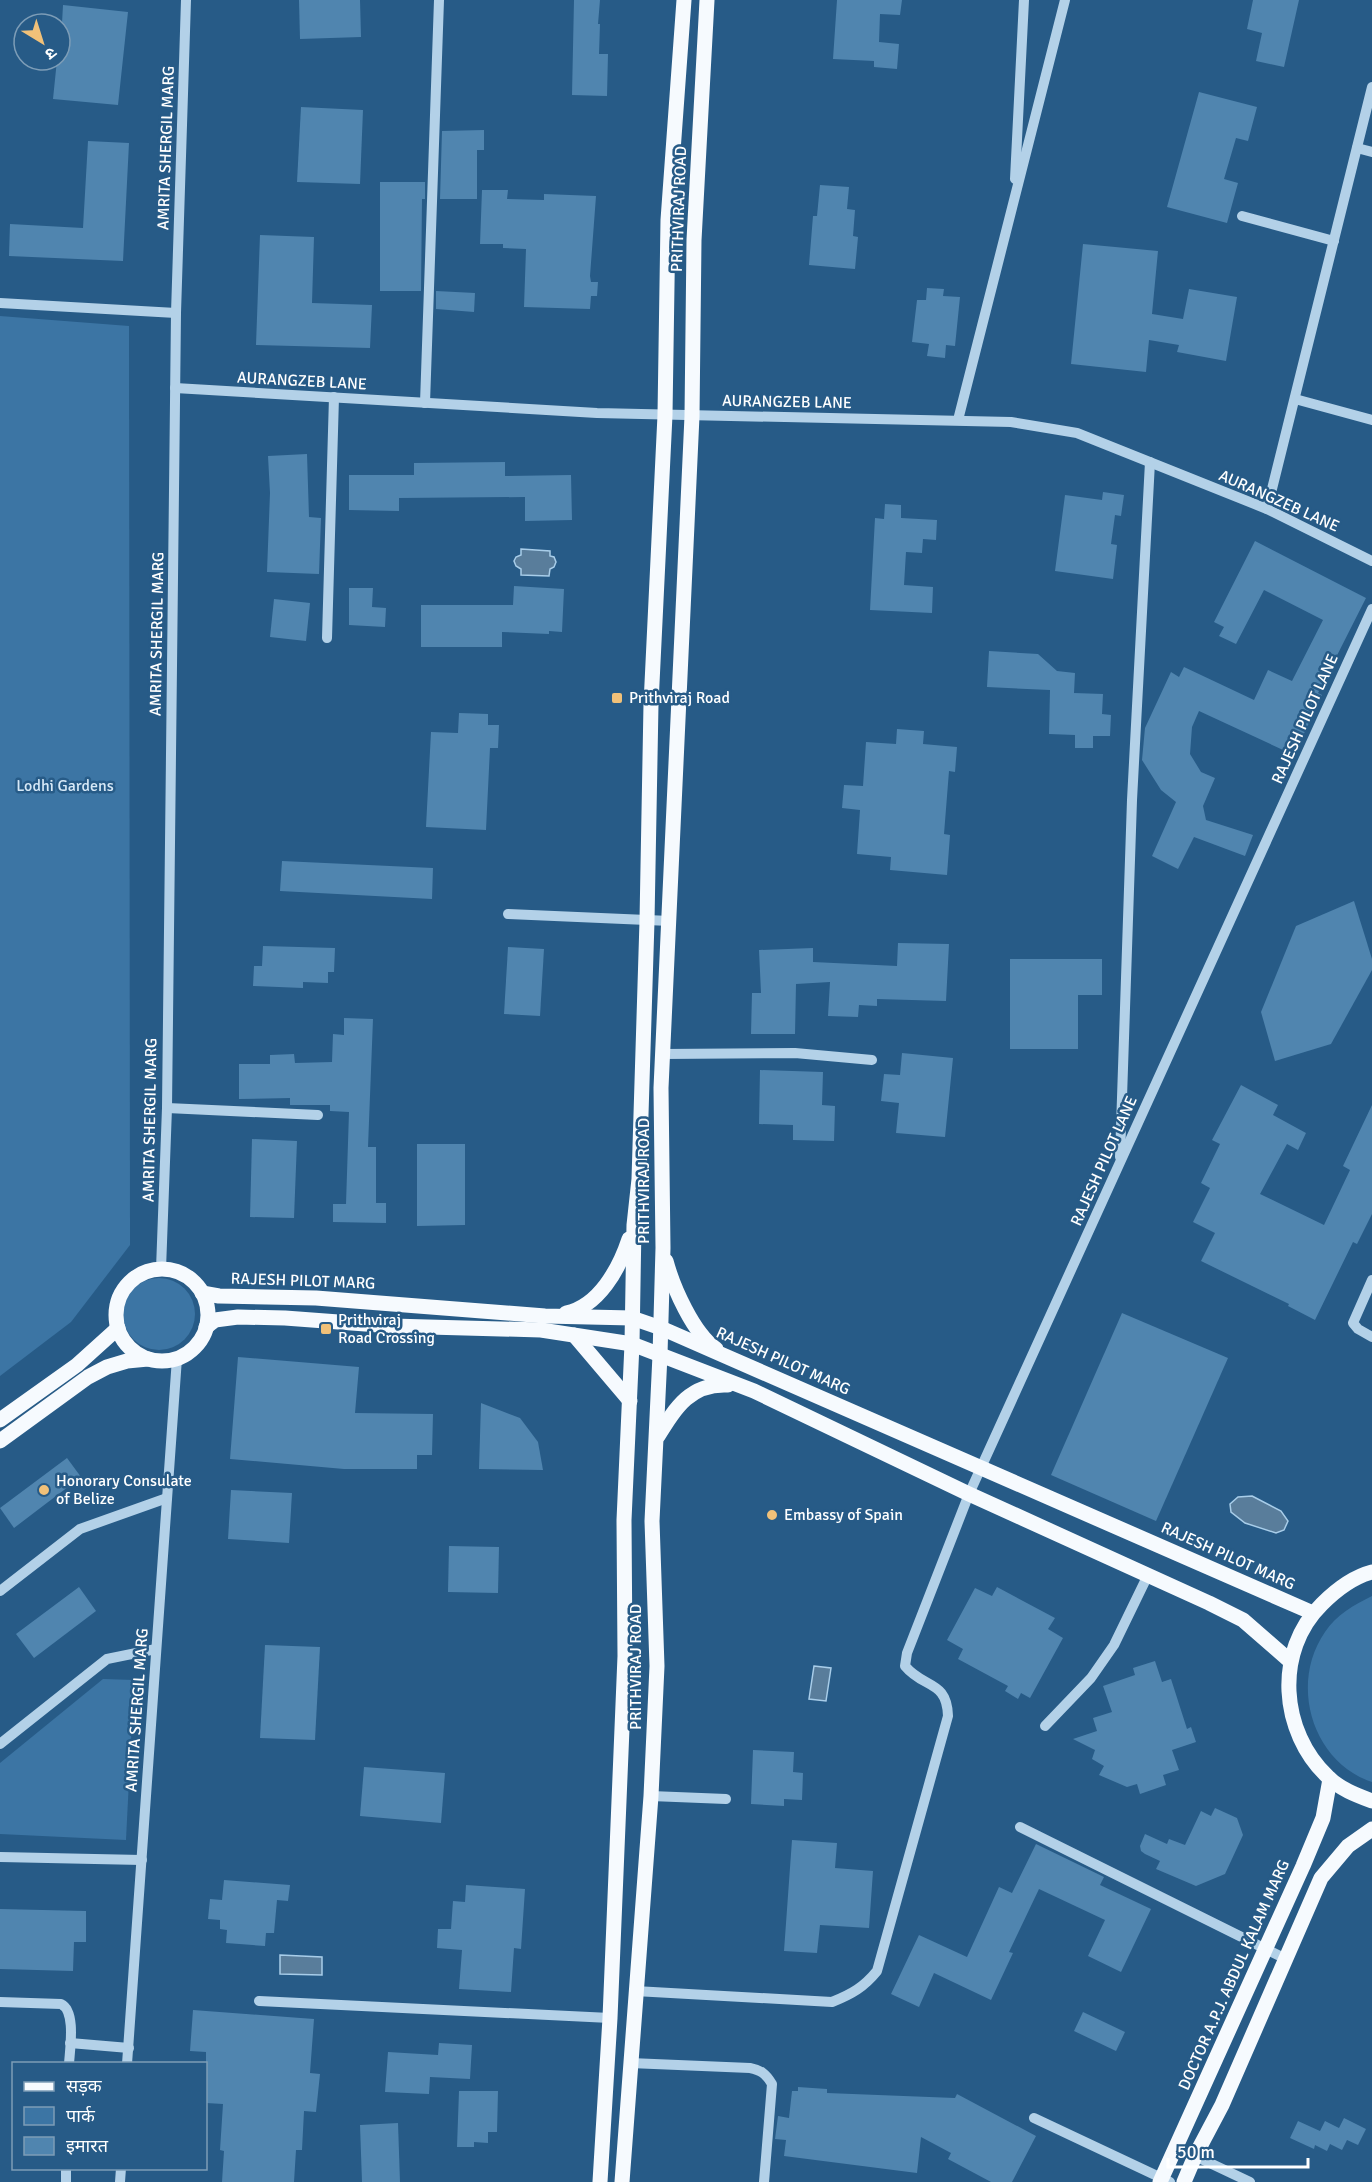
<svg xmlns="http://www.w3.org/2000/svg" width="1372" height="2182" viewBox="0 0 1372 2182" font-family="Signika,'Noto Sans Devanagari',sans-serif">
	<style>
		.green { fill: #3c75a4 }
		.water { fill: #597d9b; stroke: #a8cde9; stroke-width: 1.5 }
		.building { fill: #5085af }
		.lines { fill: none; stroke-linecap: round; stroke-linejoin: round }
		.minor { stroke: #b3d1e8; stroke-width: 10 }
		.major { stroke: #f6fafe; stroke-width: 15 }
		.poi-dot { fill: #f1c179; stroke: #275b87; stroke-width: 2 }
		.labels { text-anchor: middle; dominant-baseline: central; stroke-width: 5; stroke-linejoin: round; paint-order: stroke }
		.street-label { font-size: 16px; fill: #fff; stroke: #275b87 }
		.poi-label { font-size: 16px; fill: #fff; stroke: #275b87; text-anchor: start }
		.park-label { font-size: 16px; fill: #d7e9f7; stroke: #275b87 }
	</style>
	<rect width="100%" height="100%" fill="#275b87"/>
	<!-- green -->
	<g class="green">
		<path d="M0 316 129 326 130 1245 71 1322 0 1376Z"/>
		<circle cx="159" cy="1314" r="36"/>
		<path d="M1372 1596V1782C1312 1762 1289 1684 1325 1632 1336 1615 1354 1605 1372 1596Z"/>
		<path d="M103 1679 134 1680 126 1840 0 1834V1763Z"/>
	</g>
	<!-- water -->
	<g class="water">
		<path d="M521 549 550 551V556L554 557 556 562 554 567 550 569 549 576 521 575V569L516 566 514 561 516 557 521 555Z"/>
		<path d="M1252 1496 1281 1511 1288 1521 1284 1530 1276 1533 1245 1523 1231 1512 1230 1504 1238 1497Z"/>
		<path d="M814 1666 831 1668 826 1701 809 1699Z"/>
		<path d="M280 1955 322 1957V1975L280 1974Z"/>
	</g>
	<!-- building -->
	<g class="building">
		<path d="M299 0H360L361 37 300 39Z"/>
		<path d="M574 0H600L598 24H600L599 54H608L607 96 572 95Z"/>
		<path d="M837 0H902L900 15 880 14 879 42 899 44 897 69 874 67V61L833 59Z"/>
		<path d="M1253 0H1299L1284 67 1256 61 1262 33 1247 29Z"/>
		<path d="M63 5 128 12 118 105 53 99 57 60H60Z"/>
		<path d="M1199 92 1257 107 1248 141 1236 138 1224 179 1238 183 1227 223 1167 207Z"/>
		<path d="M301 107 363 110 360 184 297 182Z"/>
		<path d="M484 130V150H477V199H440L442 131Z"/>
		<path d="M88 141 129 143 123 261 9 256 10 224 83 228Z"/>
		<path d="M380 182H425V199H422L421 291H380Z"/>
		<path d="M820 185 849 187 847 209 855 210 853 236 858 237 855 269 809 265 813 216H817Z"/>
		<path d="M482 190H508L507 199 544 200V194L596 196 590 276 591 282H598L597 296H591L590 309 524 307 526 249 503 248V244H480Z"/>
		<path d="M260 235 314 237 312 303 372 305 370 348 256 345Z"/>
		<path d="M1083 244 1158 251 1152 314 1183 319 1189 289 1237 297 1226 361 1177 352 1179 345 1149 340 1146 372 1071 364Z"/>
		<path d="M927 288 944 289 943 296 960 297 955 346 946 345 945 358 927 356 929 344 912 342 917 300H926Z"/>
		<path d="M436 291 475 293 474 312 436 309Z"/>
		<path d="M307 454 309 517 321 518 319 574 267 572 270 493 268 456Z"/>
		<path d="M505 462V476L571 475 572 520 525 521V497L399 498V511L349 510V475H414V463Z"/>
		<path d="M1103 492 1124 495 1121 516 1115 515 1111 544 1117 545 1113 579 1055 571 1065 495 1102 500Z"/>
		<path d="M885 504 901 505V518L937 520 936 540 923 539 922 553 906 552 904 585 933 587 932 613 870 610 875 518 884 519Z"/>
		<path d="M1255 541 1366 598 1318 693 1322 695 1294 755 1199 711 1192 727 1190 754 1201 772 1215 778 1203 806 1206 820 1253 835 1245 856 1194 837 1178 869 1152 856 1176 802 1161 790 1142 760 1145 728 1171 672 1179 677 1184 667 1254 700 1268 670 1292 681 1323 620 1264 590 1236 644 1219 636 1224 627 1214 622Z"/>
		<path d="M514 586 564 589 562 632 549 631V634L502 632V647H421V605H513Z"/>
		<path d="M349 588H373L372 607 386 608 385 627 349 625Z"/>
		<path d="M274 599 310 603 306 641 270 637Z"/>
		<path d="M989 651 1038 654 1057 671 1075 673 1074 693 1103 694 1102 714 1111 715 1110 736H1093V748H1075V735L1049 734 1050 690 987 687Z"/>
		<path d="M459 713 488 714V725H499L498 748H490L486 830 426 827 431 732 458 733Z"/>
		<path d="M897 729 924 731 923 744 957 747 955 772 949 771 944 834 950 835 947 875 890 870 891 857 857 854 860 810 842 808 844 785 863 786 866 742 896 744Z"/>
		<path d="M282 861 433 868 432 899 280 891Z"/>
		<path d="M1354 901 1372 959V970L1331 1044 1275 1061 1261 1012 1296 926Z"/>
		<path d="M898 943 949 944 946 1001 877 999V1006L859 1005 858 1017 828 1016 830 982 796 984 795 1034H751L752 993H761L759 950 813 948V962L897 966Z"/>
		<path d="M263 946 335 948 334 972H328V983L303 982V988L253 986 254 966H262Z"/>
		<path d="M508 947 544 949 540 1016 504 1014Z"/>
		<path d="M1010 959H1102V995H1078V1049H1010Z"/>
		<path d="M344 1018 373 1019 368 1147H376V1203H386V1223L333 1222V1204H346L349 1112 330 1111V1105H290V1098L239 1099V1064H270V1055L294 1054 295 1063 332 1062 333 1034 344 1035Z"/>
		<path d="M902 1053 953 1058 945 1137 896 1133 899 1103 881 1101 884 1074 900 1075Z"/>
		<path d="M760 1070 823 1072 822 1105 835 1106 834 1141 793 1140V1125L759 1124Z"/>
		<path d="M1241 1085 1278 1105 1273 1115 1306 1133 1298 1150 1287 1144 1260 1194 1324 1225 1350 1170 1343 1166 1372 1105V1214L1357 1244 1353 1242 1315 1320 1288 1306 1289 1304 1201 1261 1215 1233 1193 1222 1210 1188 1201 1183 1220 1144 1212 1140Z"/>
		<path d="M252 1139 297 1141 294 1218 250 1217Z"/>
		<path d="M417 1144H465V1225L417 1226Z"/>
		<path d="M1122 1313 1228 1358 1156 1521 1051 1475Z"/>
		<path d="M238 1357 359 1367 355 1413 433 1414 432 1455H417V1469H344L230 1459Z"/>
		<path d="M481 1403 520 1418 538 1442 543 1470 479 1469Z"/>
		<path d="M67 1458 81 1477 14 1528 0 1508Z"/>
		<path d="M231 1490 292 1493 289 1543 228 1539Z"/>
		<path d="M449 1546 499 1547 498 1593 448 1592Z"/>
		<path d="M79 1587 96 1611 34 1658 16 1634Z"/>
		<path d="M997 1587 1055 1618 1048 1629 1063 1638 1030 1698 1021 1693 1018 1699 1005 1691 1008 1686 958 1659 963 1649 947 1640 975 1588 992 1596Z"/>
		<path d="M265 1645 320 1647 315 1740 260 1738Z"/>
		<path d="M1155 1661 1162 1682 1171 1679 1187 1729 1191 1727 1196 1742 1172 1750 1179 1770 1163 1775 1166 1785 1140 1794 1137 1784 1127 1787 1099 1775 1104 1766 1092 1759 1095 1750 1073 1739 1097 1731 1093 1718 1112 1712 1103 1686 1135 1675 1133 1668Z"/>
		<path d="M753 1750 794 1752 793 1772 803 1773 802 1800 784 1799V1806L751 1804Z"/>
		<path d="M364 1767 445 1773 441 1823 360 1816Z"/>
		<path d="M1215 1808 1237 1818 1243 1835 1225 1874 1196 1886 1156 1869 1160 1861 1145 1854 1141 1851 1140 1846 1145 1834 1167 1844 1169 1839 1185 1845 1201 1811 1211 1816Z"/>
		<path d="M792 1840 837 1843 835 1868 873 1871 869 1928 820 1925 817 1953 784 1951Z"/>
		<path d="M1036 1844 1104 1877 1100 1885 1151 1909 1121 1972 1088 1956 1105 1920 1039 1889 1009 1952 1013 1953 991 2000 934 1973 919 2007 891 1994 919 1935 967 1957 999 1887 1012 1893Z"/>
		<path d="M224 1880 290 1885 288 1901 277 1900 274 1933H266L265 1946 226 1943 227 1930 220 1929V1920L208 1919 210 1899 222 1900Z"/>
		<path d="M466 1885 525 1889 521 1949 514 1948 511 1992 459 1989 462 1950 437 1948 438 1929H451L453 1901 465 1902Z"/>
		<path d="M0 1909 86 1911V1942H74L73 1971 0 1969Z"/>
		<path d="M193 2010 314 2019 310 2073 320 2074 316 2112 304 2111 302 2150H296L294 2182H222L224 2151 220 2150 223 2104 206 2103V2052L190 2051Z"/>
		<path d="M1083 2012 1125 2032 1116 2051 1074 2031Z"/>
		<path d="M439 2043 472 2045 470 2079 430 2077 429 2094 385 2092 388 2052 438 2055Z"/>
		<path d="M798 2087 827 2089V2093L955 2098 957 2094 1036 2136 1012 2182H991L948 2159 951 2153 921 2137 917 2173 784 2156 786 2140 775 2139 778 2116 789 2118 792 2091H798Z"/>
		<path d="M459 2091H498L497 2132H488V2143L474 2142V2147H457Z"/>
		<path d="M1344 2118 1366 2129 1358 2145 1347 2140 1342 2150 1330 2144 1327 2151 1315 2145 1314 2149 1290 2138 1298 2121 1320 2131 1325 2121 1339 2128Z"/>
		<path d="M398 2123 400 2182H362L360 2125Z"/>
	</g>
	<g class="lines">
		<!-- minor -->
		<g class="minor">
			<path d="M1357 148 1372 152"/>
			<path d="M1015 179 1024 0"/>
			<path d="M1242 216 1334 241"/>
			<path d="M0 303 176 313"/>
			<path d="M175 388 597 413 1011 422 1077 433 1267 509 1372 561"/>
			<path d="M1295 399 1372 420"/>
			<path d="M425 403 439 0"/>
			<path d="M958 420 1065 0"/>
			<path d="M1267 509 1372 87"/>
			<path d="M327 638 334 397"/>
			<path d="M508 914 670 921"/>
			<path d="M663 1054 795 1053 872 1060"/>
			<path d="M167 1108 318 1115"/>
			<path d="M1120 1157 1132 800 1150 462"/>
			<path d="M161 1269 167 1108 176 313 186 0"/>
			<path d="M1372 1280 1353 1323 1358 1329 1372 1337"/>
			<path d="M0 1591 80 1529 167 1498"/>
			<path d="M1045 1726 1091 1678 1114 1645 1148 1575"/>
			<path d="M0 1744 107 1659 156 1649"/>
			<path d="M651 1796 726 1799"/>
			<path d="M1020 1827 1286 1959"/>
			<path d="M0 1857 142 1860"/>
			<path d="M635 1991 832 2002C852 1994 864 1987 877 1971L948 1716C947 1680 924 1689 905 1666L907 1653 969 1494 1372 609"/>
			<path d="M259 2001 610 2018"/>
			<path d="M0 2002 61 2004C76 2011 70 2048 69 2064"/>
			<path d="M70 2043 129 2048"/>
			<path d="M630 2063 750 2068C761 2070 766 2074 772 2084L764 2182"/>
			<path d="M127 2064 177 1358"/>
			<path d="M1034 2118 1170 2182"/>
			<path d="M1195 2156 1250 2182"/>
			<path d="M66 2182V2168"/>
			<path d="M120 2182 121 2168"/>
		</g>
		<!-- major -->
		<g class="major">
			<path d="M666 1261C673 1287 693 1333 716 1349"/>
			<circle cx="162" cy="1315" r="46"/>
			<path d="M202 1293 219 1296 316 1298 545 1316 632 1318 661 1328 1313 1613"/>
			<path d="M566 1313C599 1306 619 1269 629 1239"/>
			<path d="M206 1327 215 1320 238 1317 285 1318 392 1326 541 1330 632 1344 754 1391 969 1494 1209 1603 1243 1620 1290 1661"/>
			<path d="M574 1335 630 1401"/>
			<path d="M0 1420 77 1365 118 1328"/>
			<path d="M658 1436C676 1407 691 1383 728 1385"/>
			<path d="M0 1441 88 1377 107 1367 127 1361 148 1359"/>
			<path d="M1372 1572C1353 1577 1336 1590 1322 1604 1274 1651 1280 1732 1328 1777 1340 1789 1356 1795 1372 1801"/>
			<path d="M600 2182 610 2018 625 1656 624 1520 632 1344 634 1225 639 1179 647 921 651 704 665 415 668 220 684 0"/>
			<path d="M622 2182 651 1796 657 1666 652 1521 660 1355 663 1248 661 1088 692 416 694 240 707 0"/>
			<path d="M1160 2182 1303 1866 1323 1818 1330 1779"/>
			<path d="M1184 2182 1195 2156 1222 2105 1321 1878 1348 1846 1372 1829"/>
		</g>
	</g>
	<!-- markers -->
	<g class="poi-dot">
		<rect x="611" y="692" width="12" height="12" rx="3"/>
		<rect x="320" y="1323" width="12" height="12" rx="3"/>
		<circle cx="44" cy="1490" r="6"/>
		<circle cx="772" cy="1515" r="6"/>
	</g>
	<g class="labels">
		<!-- street labels -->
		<g class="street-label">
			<text transform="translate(166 148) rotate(-88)">AMRITA SHERGIL MARG</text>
			<text transform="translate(679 209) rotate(-88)">PRITHVIRAJ ROAD</text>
			<text transform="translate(302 381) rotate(3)">AURANGZEB LANE</text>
			<text transform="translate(787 402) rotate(1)">AURANGZEB LANE</text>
			<text transform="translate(1279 501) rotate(24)">AURANGZEB LANE</text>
			<text transform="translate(157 634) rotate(-89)">AMRITA SHERGIL MARG</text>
			<text transform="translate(1305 719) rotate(-66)">RAJESH PILOT LANE</text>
			<text transform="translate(150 1120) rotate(-89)">AMRITA SHERGIL MARG</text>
			<text transform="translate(1104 1161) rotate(-66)">RAJESH PILOT LANE</text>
			<text transform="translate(644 1181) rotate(-90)">PRITHVIRAJ ROAD</text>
			<text transform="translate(303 1281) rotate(2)">RAJESH PILOT MARG</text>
			<text transform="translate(783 1361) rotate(24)">RAJESH PILOT MARG</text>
			<text transform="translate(1228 1556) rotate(24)">RAJESH PILOT MARG</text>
			<text transform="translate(636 1667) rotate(-90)">PRITHVIRAJ ROAD</text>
			<text transform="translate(137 1710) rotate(-86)">AMRITA SHERGIL MARG</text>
			<text transform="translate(1234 1975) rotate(-66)">DOCTOR A.P.J. ABDUL KALAM MARG</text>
		</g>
		<!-- poi labels -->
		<g class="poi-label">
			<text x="629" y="698">Prithviraj Road</text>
			<text x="338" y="1320">Prithviraj<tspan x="338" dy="18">Road Crossing</tspan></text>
			<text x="56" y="1481">Honorary Consulate<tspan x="56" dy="18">of Belize</tspan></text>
			<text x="784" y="1515">Embassy of Spain</text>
		</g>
		<!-- park labels -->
		<g class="park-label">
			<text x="65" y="786">Lodhi Gardens</text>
		</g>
	</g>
	<!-- legend -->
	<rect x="12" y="2062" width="195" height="108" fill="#275b87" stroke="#7d9db7" stroke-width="1.5"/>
	<rect x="24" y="2082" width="30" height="9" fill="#f6fafe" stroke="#7d9db7" stroke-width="1.5"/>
	<text x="66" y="2092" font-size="18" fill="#ffffff">सड़क</text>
	<rect x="24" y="2107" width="30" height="18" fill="#3c75a4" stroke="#7d9db7" stroke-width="1.5"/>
	<text x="66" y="2122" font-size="18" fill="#ffffff">पार्क</text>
	<rect x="24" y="2137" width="30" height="18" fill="#5085af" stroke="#7d9db7" stroke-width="1.5"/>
	<text x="66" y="2152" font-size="18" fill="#ffffff">इमारत</text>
	<!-- north arrow -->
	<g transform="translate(42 42) rotate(142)"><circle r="28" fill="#275b87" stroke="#7d9db7" stroke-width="1.5"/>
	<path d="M0-4.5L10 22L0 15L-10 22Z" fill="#f1c179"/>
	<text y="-9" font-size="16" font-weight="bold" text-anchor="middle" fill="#ffffff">उ</text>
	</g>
	<!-- scale -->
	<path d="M1168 2158v9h140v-9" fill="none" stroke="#ffffff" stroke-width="3"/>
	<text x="1177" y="2158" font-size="18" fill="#ffffff" stroke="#275b87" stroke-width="4.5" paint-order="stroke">50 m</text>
</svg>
